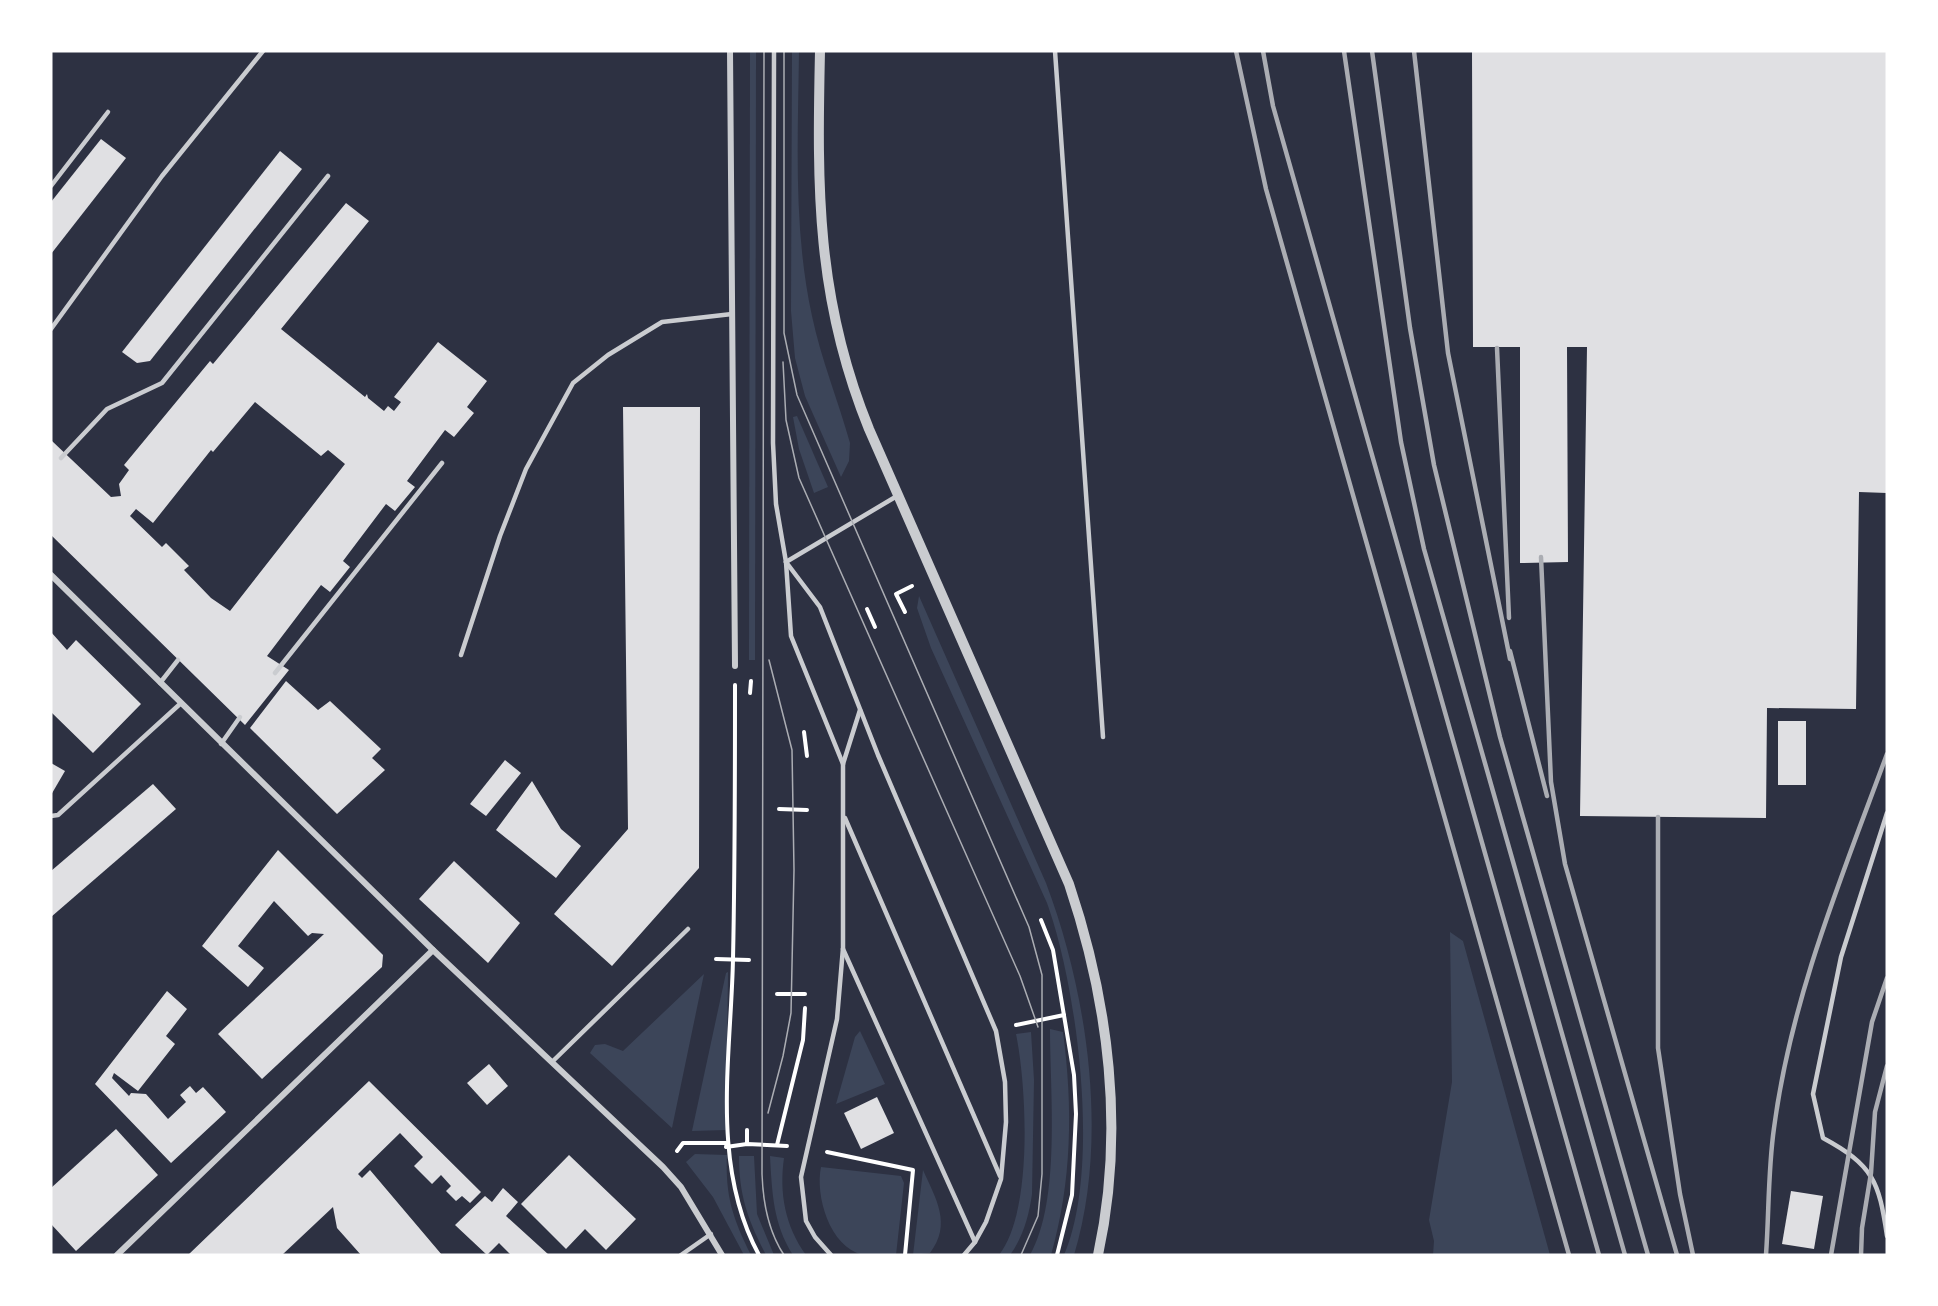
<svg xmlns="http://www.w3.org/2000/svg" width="1938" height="1306" viewBox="0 0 1938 1306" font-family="Spectral,serif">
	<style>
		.green { fill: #3c4559 }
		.building { fill: #e0e0e3; fill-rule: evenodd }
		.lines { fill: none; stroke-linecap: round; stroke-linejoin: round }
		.path { stroke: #fff; stroke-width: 4 }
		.service { stroke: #caccd0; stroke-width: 4.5 }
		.minor { stroke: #caccd0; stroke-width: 6 }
		.tertiary { stroke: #caccd0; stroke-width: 10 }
		.tram { stroke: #abadb3; stroke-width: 1.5 }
		.rail { stroke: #abadb3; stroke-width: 4.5 }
	</style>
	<rect width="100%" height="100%" fill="#2d3142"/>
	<!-- green -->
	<g class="green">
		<path d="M750 51H756L755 660H749Z"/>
		<path d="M792 51H799C798 139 793 229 812 316 821 359 838 400 850 443L849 461 841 477 805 396 795 358 791 311Z"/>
		<path d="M797 416 828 487 814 493 799 449 793 417Z"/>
		<path d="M919 596 1046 883C1088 994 1109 1140 1074 1255H1064C1101 1170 1078 989 1047 903L931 648 917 608Z"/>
		<path d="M1450 932 1463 941 1550 1255H1433L1434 1241 1429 1220 1452 1082Z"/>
		<path d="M728 972 726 1130 692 1131 726 973Z"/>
		<path d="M704 974 672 1128 590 1053 595 1045 605 1044 623 1051Z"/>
		<path d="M1050 1029 1063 1032C1073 1108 1072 1181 1051 1255H1030C1061 1200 1050 1093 1050 1029Z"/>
		<path d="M860 1031 885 1084 836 1104 855 1037Z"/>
		<path d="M1031 1032 1034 1080 1032 1194C1029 1216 1023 1237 1010 1255H999C1033 1212 1027 1088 1016 1034Z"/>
		<path d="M695 1154 727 1155C725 1196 733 1219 751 1255H744L713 1197 686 1162Z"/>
		<path d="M739 1156H754L757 1214 774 1255H766C748 1220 739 1196 739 1156Z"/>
		<path d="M770 1156 784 1158C779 1193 785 1226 806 1255H793C773 1224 772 1192 770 1156Z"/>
		<path d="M821 1167 901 1176 904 1183 896 1255C886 1255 872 1257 863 1255 829 1247 815 1195 821 1167Z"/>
		<path d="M923 1170C936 1199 952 1224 930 1253L913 1255Z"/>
	</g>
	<!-- building -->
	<g class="building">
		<path d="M1472 51H1887V493L1859 492 1856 709 1767 708 1766 818 1580 816 1587 347H1567L1568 562 1520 563V347H1473Z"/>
		<path d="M101 139 126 158 51 254V202Z"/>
		<path d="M280 151 302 169 150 361 137 363 122 352Z"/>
		<path d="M346 203 369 221 281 329 365 397 367 394 368 398 384 411 388 406 394 411 401 402 394 397 438 342 487 381 467 407 474 413 454 437 445 430 407 481 415 487 395 511 386 504 343 561 350 567 330 592 321 585 267 656 289 670 245 725 51 535V442L52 441 111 497 121 496 119 484 129 470 124 465 210 361 213 364ZM255 402 321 456 328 450 345 464 230 611 211 598 184 570 189 566 166 543 162 547 130 516 136 509 153 523 211 450 213 452Z"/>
		<path d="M623 407H700L699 868 612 966 554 914 628 829Z"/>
		<path d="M51 632 67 650 76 640 141 704 93 753 51 712Z"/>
		<path d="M286 681 318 710 330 701 381 749 372 758 385 770 337 814 250 728Z"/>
		<rect x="1778" y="721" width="28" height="64"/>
		<path d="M505 760 521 773 486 816 470 804Z"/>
		<path d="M51 763 65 771 51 795Z"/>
		<path d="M532 781 561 829 581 846 556 878 496 830Z"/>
		<path d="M153 784 176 809 51 917V871Z"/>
		<path d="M278 850 383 955 382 967 262 1079 218 1034 324 934 312 933 308 936 274 901 238 946 264 968 248 987 202 946Z"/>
		<path d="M454 861 520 923 488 963 419 899Z"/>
		<path d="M167 991 187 1009 166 1036 175 1044 138 1091 114 1073 112 1078 129 1096 131 1093 146 1094 168 1119 186 1102 180 1095 190 1086 196 1093 203 1087 226 1112 171 1163 95 1084Z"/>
		<path d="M489 1064 508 1086 487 1105 467 1083Z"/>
		<path d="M369 1081 481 1192 470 1203 462 1196 456 1201 446 1191 451 1186 441 1175 432 1184 414 1166 423 1157 400 1133 358 1174 362 1178 370 1170 442 1255H361L337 1228 333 1207 282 1255H188Z"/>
		<path d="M877 1097 894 1133 861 1149 844 1113Z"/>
		<path d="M116 1129 158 1175 76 1251 51 1224V1188Z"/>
		<path d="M569 1155 636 1219 606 1250 585 1229 566 1249 521 1204Z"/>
		<path d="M503 1188 518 1202 506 1216 549 1255H511L499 1243 487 1255 455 1225 485 1196 492 1202Z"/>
		<path d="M1791 1191 1823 1196 1814 1249 1782 1244Z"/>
	</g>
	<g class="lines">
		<!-- path -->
		<g class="path">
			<path d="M867 609 875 627"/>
			<path d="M905 612 896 594 912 586"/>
			<path d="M735 685C735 777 735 868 733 959 731 1057 710 1165 759 1255"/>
			<path d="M750 693 751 681"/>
			<path d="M804 732 807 756"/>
			<path d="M779 809 807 810"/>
			<path d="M1041 920 1053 950 1074 1075 1076 1114 1072 1195 1057 1255"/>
			<path d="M716 959 749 960"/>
			<path d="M777 994H805"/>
			<path d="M1016 1025 1064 1015"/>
			<path d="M747 1144V1130"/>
			<path d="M777 1145 803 1040 805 1008"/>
			<path d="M677 1151 683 1143H727L726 1147 747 1144 787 1146"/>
			<path d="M827 1152 913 1170 905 1255"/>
		</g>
		<!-- service -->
		<g class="service">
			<path d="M774 51 773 443 776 504 786 562 791 636 843 764"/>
			<path d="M1055 51 1103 737"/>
			<path d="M51 186 108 112"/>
			<path d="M51 329 162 176 263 51"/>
			<path d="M61 458 107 409 162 383 328 176"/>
			<path d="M786 562 820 607 878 755 996 1031 1005 1082 1006 1122 1001 1179 986 1222 975 1242 964 1255"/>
			<path d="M786 562 897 496"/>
			<path d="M461 655 500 536 526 469 573 383 608 355 662 322 732 314"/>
			<path d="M275 673 442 463"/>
			<path d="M160 683 178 660"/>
			<path d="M221 744 240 717"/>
			<path d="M1887 813 1841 957 1813 1094 1823 1138C1873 1165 1879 1181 1887 1236"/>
			<path d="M51 816 58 815 180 704"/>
			<path d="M845 818 1000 1176"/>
			<path d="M843 949 975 1242"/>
			<path d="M552 1062 688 929"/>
			<path d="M681 1255 711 1234"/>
			<path d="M831 1255 815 1237 806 1221 801 1177 837 1019 843 948V764L860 710"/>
		</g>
		<!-- minor -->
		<g class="minor">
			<path d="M730 51 735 666"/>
			<path d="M51 575 433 950 663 1167 681 1187 722 1255"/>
			<path d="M117 1255 433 950"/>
		</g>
		<!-- tertiary -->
		<path class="tertiary" d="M820 51C817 188 816 299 869 429L1069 884C1109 1003 1125 1131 1098 1255"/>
		<!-- tram -->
		<g class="tram">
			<path d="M764 51 762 1174C763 1203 768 1231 784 1255"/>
			<path d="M784 51V333L797 395 1029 927 1042 975V1174L1038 1216 1021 1255"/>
			<path d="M783 362 786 420 799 478 1020 976 1038 1027"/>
			<path d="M768 1113 783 1056 791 1013 794 870 792 750 769 660"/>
		</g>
		<!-- rail -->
		<g class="rail">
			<path d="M1236 51 1266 189 1569 1255"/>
			<path d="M1263 51 1273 106 1599 1255"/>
			<path d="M1344 51 1401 442 1424 549 1625 1255"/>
			<path d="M1372 51 1410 328 1434 465 1500 737 1648 1255"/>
			<path d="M1414 51 1448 353 1510 659"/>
			<path d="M1497 348 1509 618"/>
			<path d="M1541 557 1551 782 1565 864 1677 1255"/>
			<path d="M1510 651 1547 796"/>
			<path d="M1658 817V1048L1680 1194 1693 1255"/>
			<path d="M1766 1255C1769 1213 1768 1170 1774 1128 1791 998 1842 876 1887 754"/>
			<path d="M1831 1255 1872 1022 1887 978"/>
			<path d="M1861 1255 1862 1228 1871 1173 1875 1112 1887 1066"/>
		</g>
	</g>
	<!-- border -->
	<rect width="1938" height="1306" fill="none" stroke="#ffffff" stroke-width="105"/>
</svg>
